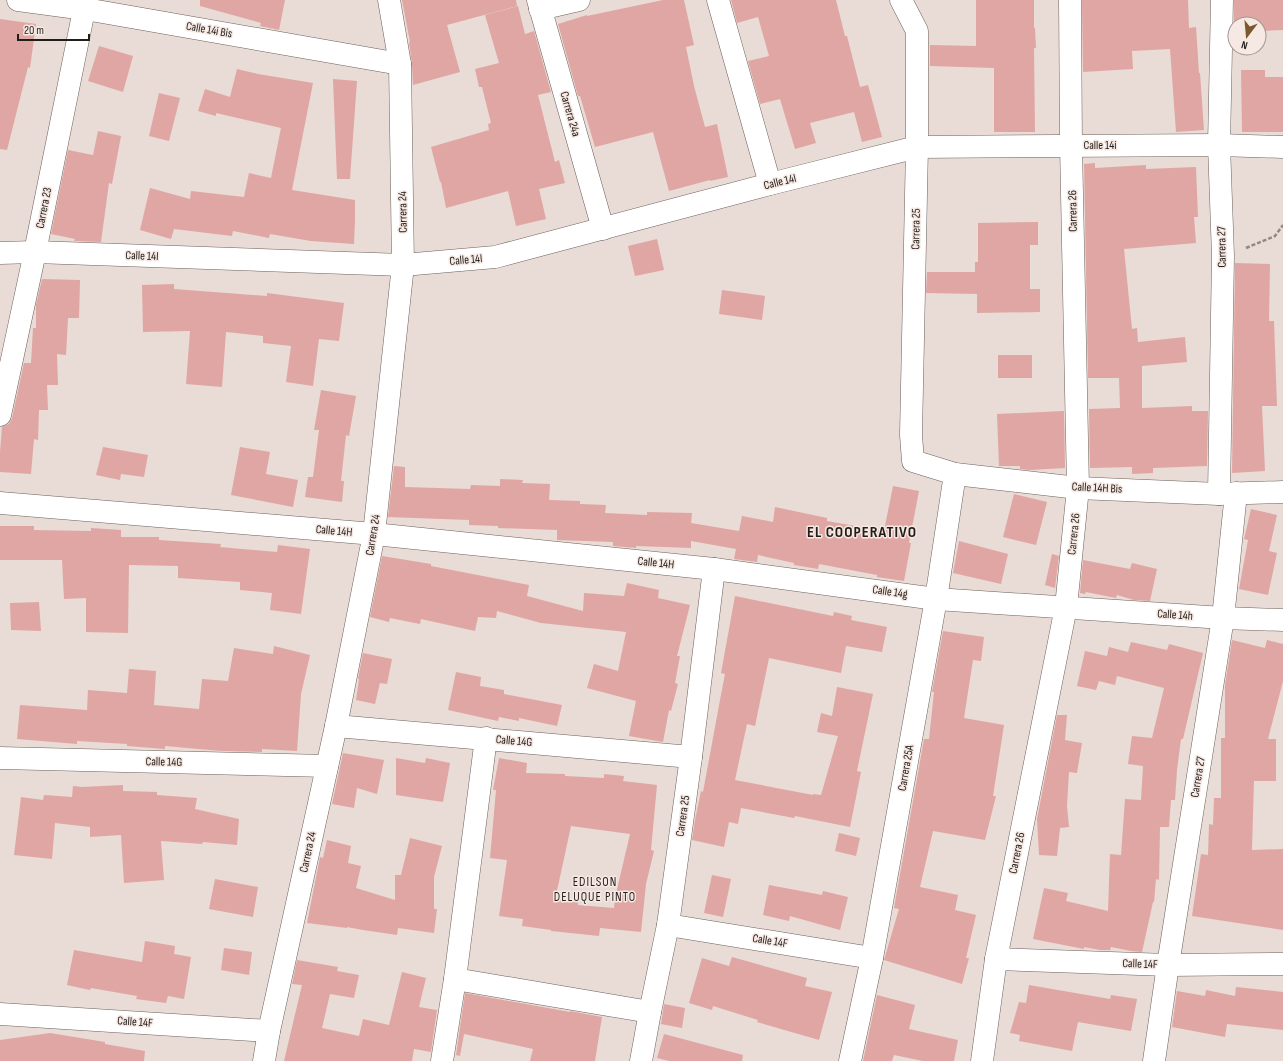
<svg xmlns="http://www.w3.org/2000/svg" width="1283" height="1061" viewBox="0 0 1283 1061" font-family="'Sofia Sans Condensed',sans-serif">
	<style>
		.building { fill: #e0a6a3; fill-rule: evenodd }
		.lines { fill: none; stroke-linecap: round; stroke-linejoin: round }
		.minor-casing { stroke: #6d615b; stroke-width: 23 }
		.path { stroke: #928883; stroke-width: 2.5; stroke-dasharray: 4 2; stroke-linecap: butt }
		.minor { stroke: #fff; stroke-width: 22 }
		.labels { text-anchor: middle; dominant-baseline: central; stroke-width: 3; stroke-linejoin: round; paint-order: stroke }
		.street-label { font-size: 12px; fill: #211d1a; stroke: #f6e8e2 }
		.neighbourhood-label { font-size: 13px; letter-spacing: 1px; fill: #211d1a; stroke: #f6e8e2 }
		.district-label { font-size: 16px; font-weight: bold; letter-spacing: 1px; fill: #211d1a; stroke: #f6e8e2 }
	</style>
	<rect width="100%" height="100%" fill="#e9dbd5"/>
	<!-- building -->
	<g class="building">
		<path d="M200 0H285L279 30 260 26 261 23 200 6Z"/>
		<path d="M402 0H516L517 6 447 25 460 72 413 85 412 64 409 42H410Z"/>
		<path d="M663 0H684L694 45 686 47 694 86 705 127 717 124 728 177 710 181V180L669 191 653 132 595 147 580 96H578L558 24 587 15V16Z"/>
		<path d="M731 0H836L845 36H847L860 87 868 85 882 137 862 142 854 112 810 123 816 143 795 149 780 99 760 104 748 61 769 56 758 17 737 23Z"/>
		<path d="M976 0H1034V28H1035L1036 48H1034L1035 132H994V68L930 66V45L976 46Z"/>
		<path d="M1082 0H1188L1189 28 1196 27 1199 73H1200L1204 130 1176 132 1170 49 1132 51 1133 69 1083 72Z"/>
		<path d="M1234 0H1283V30L1259 31V24H1235V32H1234Z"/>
		<path d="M518 6 525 34 534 31 551 92 538 95 555 162 559 160 565 183 539 189 546 219 516 226 508 191 446 208 441 182H440L431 147 489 130 488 124 491 123 482 87H479L475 69 499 63 485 15Z"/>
		<path d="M0 19 36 24 30 68 28 67 7 150 0 149Z"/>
		<path d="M99 46 133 56 123 92 88 81Z"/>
		<path d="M237 69 258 74 313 83 292 190 355 200V220L354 244 311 241 270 234 269 238 233 231 232 236 174 229 171 239 140 230 150 188 190 199 191 191 244 197 249 173 271 178 281 128 216 113V116L198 111 205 89 230 97Z"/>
		<path d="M1241 70H1265V77H1283V132H1242Z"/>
		<path d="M333 79 357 81 350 179H337Z"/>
		<path d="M159 93 180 98 169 141 149 136Z"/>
		<path d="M98 131 121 136 112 184 109 183 101 242 74 241 75 239 51 234 68 150 93 155Z"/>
		<path d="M1095 163V168L1146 165V169L1196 167 1198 217H1194L1196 243 1124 249 1132 329 1137 328 1138 342 1185 337 1187 362 1142 366V408L1192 406V411H1208L1207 466 1153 468V473L1132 474V467L1090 468 1089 409 1120 408 1119 378H1088L1084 164Z"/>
		<path d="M1038 222V245H1030V289H1040V312L977 313V294L926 293 927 272H975V262H978V223Z"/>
		<path d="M657 239 664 270 635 276 628 246Z"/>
		<path d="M1235 263 1270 264 1269 321H1274L1277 406H1262L1265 471 1232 473Z"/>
		<path d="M42 279 80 280 79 318H68L66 355 57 354 58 385H47L48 410H39L38 440 34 439 31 474 0 472V452L2 427 9 424 12 418 24 363H31L33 328H36V305Z"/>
		<path d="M174 284V289L267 296V293L344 303 339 341 319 339 313 386 286 382 291 346 263 343V336L226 332 222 387 186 384 190 331 143 332 142 285Z"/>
		<path d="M722 290 765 296 762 320 719 314Z"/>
		<rect x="998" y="355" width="34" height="23"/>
		<path d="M321 390 356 396 349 436 346 435 341 481H344L342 502 305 497 308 477H313L319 430H314Z"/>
		<path d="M1064 411 1065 468 1030 470 1020 469V466H999L997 414Z"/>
		<path d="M103 447 148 455 144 477 121 474 120 480 96 475Z"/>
		<path d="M240 447 270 452 266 474 298 480 293 507 231 495Z"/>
		<path d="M394 466 405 467V487L470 489 471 485 500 486V479L523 480 522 483 550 484 549 500 580 501V504L606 505 605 513 647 515V512L692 513 691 523 739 531 742 516 773 522 775 507 827 518V521L884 531 893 486 919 491 909 543H911L904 581 877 577V575L819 564 818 569 794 565V563L758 555 757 562 734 559 736 549 691 541V548L636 546V548L613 546V542L557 540V530L498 528V526L469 525V520L388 517Z"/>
		<path d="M1014 494 1047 502 1036 545 1003 537Z"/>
		<path d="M1251 509 1277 515 1269 551 1277 553 1268 595 1239 589 1248 540 1244 539Z"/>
		<path d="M0 526H34V530L91 531V528L121 530V537H159V540L221 544 220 547 277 552 278 545 310 549 301 614 270 610 272 593 240 590V582L178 578V566L129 565 128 633 86 632V598L64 599 62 560H0Z"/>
		<path d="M959 541 1008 554 1001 584 953 573Z"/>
		<path d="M1052 554 1059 556 1055 588 1045 585Z"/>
		<path d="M382 556 431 564V566L529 585 527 596 583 611 584 593 624 596 627 583 659 590 658 598 690 605 677 656H680L675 683 678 684 671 711 669 710 663 742 629 736 636 701 587 688 594 664 618 671 626 632 541 623 497 611 496 618 478 617 475 631 421 619 420 624 390 618 389 622 370 617Z"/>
		<path d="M1083 560 1130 569 1132 563 1157 569 1150 601 1134 600 1117 595 1116 598 1086 592 1085 594 1080 593Z"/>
		<path d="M735 596 833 616 834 612 852 616 851 620 887 627 882 652 846 646 841 673 769 658 755 726 747 724 735 780 813 795V794L821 795 838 736 817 732 821 713 832 716 837 687 873 694 857 771 861 772 850 827 795 816 794 818 741 808 738 824 729 822 724 847 692 840 695 820 701 791 703 792 720 700 725 674 721 673Z"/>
		<path d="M39 602 41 631 11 630 10 603Z"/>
		<path d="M943 631 984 637 981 661 973 660 964 718 1004 725 993 796H996L985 840 933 831 920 887 958 895 955 910 976 915 966 958H969L962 984 884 960 899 909 894 908 924 739H929L934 692H932Z"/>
		<path d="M1232 640 1265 648 1267 640 1283 644V681L1268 739H1276V781H1254L1252 850 1283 849V930L1192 916 1201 854 1208 855 1209 824 1213 825 1214 798H1221V738H1225V685Z"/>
		<path d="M1131 642 1167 650 1169 644 1203 653 1183 739H1181L1177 770 1175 800H1171L1169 827H1160L1159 880 1156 879 1154 902H1153L1142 952 1131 951 1111 947 1110 950H1100L1084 947V949L1033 939 1044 888 1068 893 1066 901 1108 911 1110 854 1121 855 1125 799 1141 800 1143 766 1128 764 1132 736 1152 738 1164 688 1117 676 1115 685 1099 681 1096 690 1077 686 1085 651 1107 656 1109 647 1128 652Z"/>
		<path d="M274 646 310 655 301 694 297 751 262 749V752L221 751 165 746V749L127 746V744L77 741V744L17 739 20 705 87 710 88 690 127 693 129 669 156 671 154 705 199 709 202 679 228 681 234 648 273 654Z"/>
		<path d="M363 653 392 659 387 684 380 683 375 704 356 700 359 679H358Z"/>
		<path d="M456 672 481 677 480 686 504 690V694L562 705 557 726 519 718V721L499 717 498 721 448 710Z"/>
		<path d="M1057 715H1067L1065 740 1082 743 1077 773 1069 772 1067 806 1069 827 1060 828 1057 856 1039 855 1037 819Z"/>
		<path d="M343 753 384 760 377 794 357 788 354 808 332 804Z"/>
		<path d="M396 758 425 763 426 758 450 763 443 802 396 795Z"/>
		<path d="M499 758 527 763 526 773 565 774V776L604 778V774L624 776 623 781 657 785 651 850 654 851 646 884 641 932 600 928 599 936 551 931V930L522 926 523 919 499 916 507 860 490 858 496 790H493ZM571 826 630 834 615 898 614 908 578 905V902L555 900Z"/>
		<path d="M123 785V791L157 792V795L197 798 195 809 239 819 237 845 203 842 202 844 161 841 164 880 124 883 121 835 90 837V827L55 823 52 859 14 855 21 797 43 800 44 795 72 797 73 786 82 787Z"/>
		<path d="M839 833 860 838 856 856 835 851Z"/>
		<path d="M410 838 442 846 434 877V909H437L434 933 398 928 397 935 363 930 347 927V928L307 923 320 857 323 858 327 840 351 846 348 863 361 866 356 888 395 900V875H401Z"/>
		<path d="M712 875 731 879 723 917 704 913Z"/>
		<path d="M215 879 258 887 253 917 209 909Z"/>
		<path d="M769 885 822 895 823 891 848 897 840 930 790 916 789 921 763 915Z"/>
		<path d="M145 941 175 946 174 954 191 957 184 999 168 996 166 1003 136 999 137 996 91 988 90 990 67 985 74 950 142 962Z"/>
		<path d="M224 948 252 952 249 975 221 970Z"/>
		<path d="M732 957 807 978 805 986 832 992 819 1040 757 1022 758 1020 713 1006 712 1010 689 1003 702 958 729 966Z"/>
		<path d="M297 960 338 967 337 971 359 975 354 998 330 994 322 1028 359 1036 363 1019 389 1025 402 972 426 978 419 1007 437 1010 431 1052 414 1049 412 1061H284L302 985 292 984Z"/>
		<path d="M1029 985 1110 999 1111 995 1137 999 1131 1031 1078 1022 1072 1051 1019 1041 1020 1035 1010 1033 1019 1002 1026 1003Z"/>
		<path d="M1236 987 1283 992V1030L1227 1024 1225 1037 1172 1027 1177 991 1205 996 1206 990 1235 996Z"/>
		<path d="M465 993 570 1012V1011L602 1017 595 1061H530L533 1049 464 1034 460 1056 456 1055Z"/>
		<path d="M877 995 915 1005 909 1029 958 1040 954 1061H923L894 1055 892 1061H863Z"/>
		<path d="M664 1004 685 1008 682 1028 661 1024Z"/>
		<path d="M50 1033 105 1042V1044L145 1051 144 1061H0V1040Z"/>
		<path d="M664 1034 743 1055 742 1061H669L657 1058Z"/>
	</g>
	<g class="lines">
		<!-- minor casing -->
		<g class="minor-casing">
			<g id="minor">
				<path d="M18 0 85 9 400 64"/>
				<path d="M538 0 603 229"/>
				<path d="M718 0 770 184"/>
				<path d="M901 0 917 31V147L911 435 913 461 955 474 1078 488 1219 494 1283 492"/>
				<path d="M540 9 579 0"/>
				<path d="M0 253 35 252 403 265 495 257 770 184 917 147 1219 145 1283 147"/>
				<path d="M0 415 35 252 86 0"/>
				<path d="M1219 494 1223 256 1219 145 1222 0"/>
				<path d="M0 503 374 534 714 569 936 599 1223 618 1283 620"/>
				<path d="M336 726 691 757"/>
				<path d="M0 758 327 766"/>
				<path d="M668 925 872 958"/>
				<path d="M996 959 1168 965 1283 964"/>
				<path d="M455 979 650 1012"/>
				<path d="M0 1014 269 1031"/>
				<path d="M264 1061 269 1031 336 726 374 534 403 265 400 64 389 0"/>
				<path d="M442 1061 455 979 486 738"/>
				<path d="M641 1061 650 1012 668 925 691 757 714 569"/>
				<path d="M850 1061 872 958 936 599 955 474"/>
				<path d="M982 1061 996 959 1066 607 1078 488 1071 145 1070 0"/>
				<path d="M1154 1061 1168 965 1223 618 1236 493"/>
			</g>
		</g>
		<!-- path -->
		<path class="path" d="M1246 248 1275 236 1283 225"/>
		<!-- minor -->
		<use href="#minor" class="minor"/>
	</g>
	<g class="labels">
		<!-- street labels -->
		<g class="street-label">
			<text transform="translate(209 30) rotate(10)">Calle 14i Bis</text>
			<text transform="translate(570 114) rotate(74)">Carrera 24a</text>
			<text x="1100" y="145">Calle 14i</text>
			<text transform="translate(780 182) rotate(-14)">Calle 14I</text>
			<text transform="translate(44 208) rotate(-79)">Carrera 23</text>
			<text transform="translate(1073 211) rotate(-91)">Carrera 26</text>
			<text transform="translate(403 212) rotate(-91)">Carrera 24</text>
			<text transform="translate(916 229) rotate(-89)">Carrera 25</text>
			<text transform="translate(1222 247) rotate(-91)">Carrera 27</text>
			<text transform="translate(142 256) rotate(2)">Calle 14I</text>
			<text transform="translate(466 260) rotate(-5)">Calle 14I</text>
			<text transform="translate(1097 488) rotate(3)">Calle 14H Bis</text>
			<text transform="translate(334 531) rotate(5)">Calle 14H</text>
			<text transform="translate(1074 534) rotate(-84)">Carrera 26</text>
			<text transform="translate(373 535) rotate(-81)">Carrera 24</text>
			<text transform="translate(656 563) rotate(6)">Calle 14H</text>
			<text transform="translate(890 592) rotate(8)">Calle 14g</text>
			<text transform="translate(1175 615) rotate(4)">Calle 14h</text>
			<text transform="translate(514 741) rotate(5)">Calle 14G</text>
			<text transform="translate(164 762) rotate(1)">Calle 14G</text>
			<text transform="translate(906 768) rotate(-80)">Carrera 25A</text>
			<text transform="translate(1198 777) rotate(-81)">Carrera 27</text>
			<text transform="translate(683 816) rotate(-82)">Carrera 25</text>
			<text transform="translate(308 852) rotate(-78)">Carrera 24</text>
			<text transform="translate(1017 853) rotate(-79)">Carrera 26</text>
			<text transform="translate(770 941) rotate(9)">Calle 14F</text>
			<text transform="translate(1140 964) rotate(2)">Calle 14F</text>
			<text transform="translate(135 1022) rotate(4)">Calle 14F</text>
		</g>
		<!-- neighbourhood labels -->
		<g class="neighbourhood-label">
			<text x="595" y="882">EDILSON<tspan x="595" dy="15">DELUQUE PINTO</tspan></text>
		</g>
		<!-- district labels -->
		<g class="district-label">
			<text x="862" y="532">EL COOPERATIVO</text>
		</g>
	</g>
	<!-- north arrow -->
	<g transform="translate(1247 36) rotate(196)"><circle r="19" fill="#f6e8e2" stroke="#a19792"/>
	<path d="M0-3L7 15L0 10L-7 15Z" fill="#795a2f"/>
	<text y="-6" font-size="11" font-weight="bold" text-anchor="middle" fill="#211d1a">N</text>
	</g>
	<!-- scale -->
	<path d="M18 34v6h71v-6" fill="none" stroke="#211d1a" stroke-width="2"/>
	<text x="24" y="34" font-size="12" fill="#211d1a" stroke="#f6e8e2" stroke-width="3" paint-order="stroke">20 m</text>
</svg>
